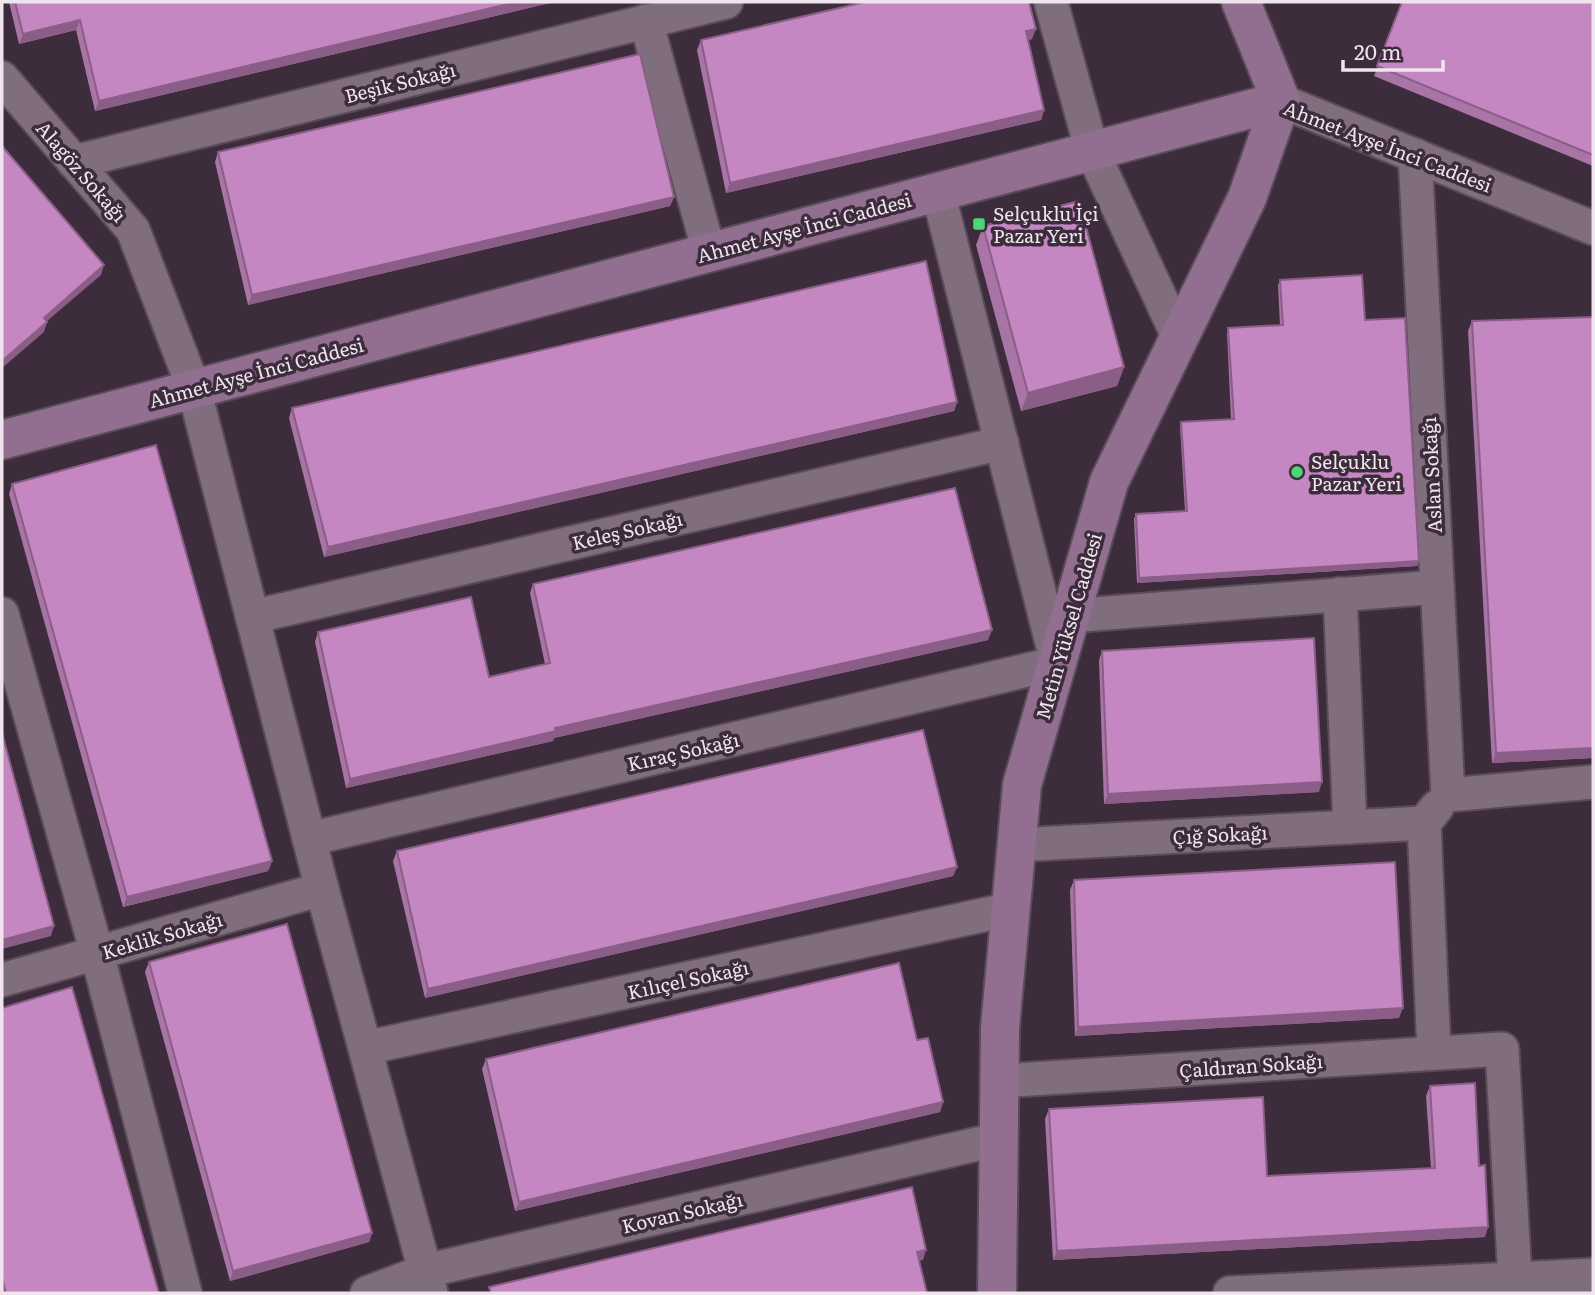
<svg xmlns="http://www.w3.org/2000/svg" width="1595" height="1295" viewBox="0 0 1595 1295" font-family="Literata,serif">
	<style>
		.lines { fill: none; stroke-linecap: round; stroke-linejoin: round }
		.street-casing { stroke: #594b58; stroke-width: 37 }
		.secondary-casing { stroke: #594b58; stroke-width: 42 }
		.street { stroke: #806d7e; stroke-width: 33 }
		.secondary { stroke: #926e90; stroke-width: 38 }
		.wall { fill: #a974a6 }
		.shaded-wall { fill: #8a5e87 }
		.building { fill: #c587c1; stroke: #8a5e87; stroke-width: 2 }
		.poi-dot { fill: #4cd676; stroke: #3d2d3c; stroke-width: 2.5 }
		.labels { text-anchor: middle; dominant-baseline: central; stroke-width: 7; stroke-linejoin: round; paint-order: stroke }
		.street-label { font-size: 19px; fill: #f0e5ef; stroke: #3d2d3c }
		.poi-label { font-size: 19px; fill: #f0e5ef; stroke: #3d2d3c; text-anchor: start }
	</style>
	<rect width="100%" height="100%" fill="#3d2d3c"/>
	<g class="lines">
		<!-- street casing -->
		<g class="street-casing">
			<g id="street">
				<path d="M1051 2 1092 151 1179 338"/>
				<path d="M646 21 709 252"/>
				<path d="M2 78 133 230 194 389 322 889 431 1293"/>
				<path d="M1281 101 1593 228"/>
				<path d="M1415 155 1448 795"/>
				<path d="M74 162 726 2"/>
				<path d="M1340 594 1350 827"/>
				<path d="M2 614 97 953 185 1293"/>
				<path d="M1070 616 1437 587"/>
				<path d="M252 617 1002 443"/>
				<path d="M1448 795 1593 782"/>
				<path d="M309 839 1057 663 938 192"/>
				<path d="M1016 845 1424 823"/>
				<path d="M2 980 322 889"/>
				<path d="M365 1048 1011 909"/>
				<path d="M1434 1053 1424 823 1437 807"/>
				<path d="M999 1081 1502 1049 1515 1279"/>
				<path d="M367 1293 425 1271 999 1139"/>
				<path d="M1230 1293 1593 1275"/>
			</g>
		</g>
		<!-- secondary casing -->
		<g class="secondary-casing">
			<g id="secondary">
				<path d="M2 440 1281 101"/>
				<path d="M997 1293 1000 1028 1022 785 1109 482 1247 198 1281 101 1241 2"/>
			</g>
		</g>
		<!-- street -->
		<use href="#street" class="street"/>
		<!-- secondary -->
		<use href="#secondary" class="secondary"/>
	</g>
	<!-- wall -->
	<g class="wall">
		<path d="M9 2H554L95 111 76 30 19 44Z"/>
		<path d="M1402 2 1593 3V166L1374 76Z"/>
		<path d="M1032 39 1028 40 1044 110 1041 120 726 193 697 50 701 40Z"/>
		<path d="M218 152 674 197 670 206 248 305 215 162Z"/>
		<path d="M983 226 1124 367 1117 386 1021 411 976 245Z"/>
		<path d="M1280 280 1365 320 1419 561 1417 566 1137 583 1134 519 1136 514 1185 511 1180 427 1181 422 1231 419 1227 333 1228 328 1280 325 1278 285Z"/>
		<path d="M1593 317V758L1492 763 1468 331 1472 321Z"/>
		<path d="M957 402 954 411 324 557 289 418 292 408Z"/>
		<path d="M12 484 272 861 268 871 123 907 9 494Z"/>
		<path d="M533 584 988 640 554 738 553 741 346 788 315 642 318 632 489 677 545 664 530 593Z"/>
		<path d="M1102 651 1319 792 1104 804 1099 660Z"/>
		<path d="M397 851 957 867 953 876 425 998 393 861Z"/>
		<path d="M1074 880 1399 1018 1075 1036 1070 890Z"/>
		<path d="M149 962 372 1233 369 1242 230 1281 145 972Z"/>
		<path d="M2 1008 159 1293H2Z"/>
		<path d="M917 1040 943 1102 940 1112 515 1211 482 1069 486 1059Z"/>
		<path d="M1430 1086 1479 1166 1485 1237 1053 1260 1045 1119 1049 1109 1267 1176 1431 1168 1426 1096Z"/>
	</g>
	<!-- shaded-wall -->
	<g class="shaded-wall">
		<path d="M516 2H554L95 111 99 101Z"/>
		<path d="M80 20 76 30 19 44 23 34Z"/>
		<path d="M1036 29 1032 39 1022 41 1026 31Z"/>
		<path d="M1044 110 1041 120 726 193 730 183Z"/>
		<path d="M674 197 670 206 248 305 252 295Z"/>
		<path d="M104 265 101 275 40 327 44 318Z"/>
		<path d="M47 322 44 332 2 368V361Z"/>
		<path d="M1124 367 1117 386 1021 411 1028 393Z"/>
		<path d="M957 402 954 411 324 557 328 547Z"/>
		<path d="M1419 561 1417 566 1137 583 1139 578Z"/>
		<path d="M992 630 988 640 554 738 553 741 346 788 350 779 555 728Z"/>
		<path d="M1593 748V758L1492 763 1496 753Z"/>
		<path d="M1322 782 1319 792 1104 804 1108 794Z"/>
		<path d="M272 861 268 871 123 907 127 897Z"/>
		<path d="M957 867 953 876 425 998 428 989Z"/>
		<path d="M54 926 51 936 2 949V940Z"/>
		<path d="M1403 1008 1399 1018 1075 1036 1078 1027Z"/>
		<path d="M943 1102 940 1112 515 1211 519 1202Z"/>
		<path d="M1488 1227 1485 1237 1053 1260 1057 1251Z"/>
		<path d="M372 1233 369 1242 230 1281 233 1271Z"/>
		<path d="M926 1250 923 1260 914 1262 917 1252Z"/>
	</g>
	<!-- building -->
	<g class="building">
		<path d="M15 2H516L99 101 80 20 23 34Z"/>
		<path d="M865 2H1029L1036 29 1026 31 1044 110 730 183 701 40Z"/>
		<path d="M1402 2H1590L1593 3V155L1377 66Z"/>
		<path d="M640 54 674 197 252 295 218 152Z"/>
		<path d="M2 146 104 265 44 318 47 322 2 361Z"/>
		<path d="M1079 201 1124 367 1028 393 983 226Z"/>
		<path d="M926 261 957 402 328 547 292 408Z"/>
		<path d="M1362 275 1365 320 1405 318 1419 561 1139 578 1136 514 1187 511 1181 422 1234 419 1228 328 1283 325 1280 280Z"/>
		<path d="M1593 317V748L1496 753 1472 321Z"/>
		<path d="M156 445 272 861 127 897 12 484Z"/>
		<path d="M955 488 992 630 555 728 556 731 350 779 318 632 471 597 489 677 550 663 533 584Z"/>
		<path d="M1314 638 1322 782 1108 794 1102 651Z"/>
		<path d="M923 730 957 867 428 989 397 851Z"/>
		<path d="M2 733 54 926 2 940Z"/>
		<path d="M1395 862 1403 1008 1078 1027 1074 880Z"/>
		<path d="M287 924 372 1233 233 1271 149 962Z"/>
		<path d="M899 963 917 1040 928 1038 943 1102 519 1202 486 1059Z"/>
		<path d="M72 987 159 1293H6L2 1278V1008Z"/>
		<path d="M1475 1083 1479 1166 1485 1165 1488 1227 1057 1251 1049 1109 1263 1097 1267 1176 1435 1168 1430 1086Z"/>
		<path d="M912 1187 926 1250 917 1252 927 1293H491L489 1287Z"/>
	</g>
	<!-- markers -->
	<g class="poi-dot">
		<rect x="972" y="217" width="14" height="14" rx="3.5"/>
		<circle cx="1297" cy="472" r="7"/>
	</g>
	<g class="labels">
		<!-- street labels -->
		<g class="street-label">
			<text transform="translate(400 82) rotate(-14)">Beşik Sokağı</text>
			<text transform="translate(1388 146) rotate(21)">Ahmet Ayşe İnci Caddesi</text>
			<text transform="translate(82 171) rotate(49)">Alagöz Sokağı</text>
			<text transform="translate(804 227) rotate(-15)">Ahmet Ayşe İnci Caddesi</text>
			<text transform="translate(256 372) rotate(-15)">Ahmet Ayşe İnci Caddesi</text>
			<text transform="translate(1431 475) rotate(-93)">Aslan Sokağı</text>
			<text transform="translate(627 530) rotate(-13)">Keleş Sokağı</text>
			<text transform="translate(1068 626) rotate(-74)">Metin Yüksel Caddesi</text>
			<text transform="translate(683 751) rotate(-13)">Kıraç Sokağı</text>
			<text transform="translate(1220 834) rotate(-3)">Çığ Sokağı</text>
			<text transform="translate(162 935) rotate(-16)">Keklik Sokağı</text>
			<text transform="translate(688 979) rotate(-12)">Kılıçel Sokağı</text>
			<text transform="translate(1251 1065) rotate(-4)">Çaldıran Sokağı</text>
			<text transform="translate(682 1212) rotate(-13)">Kovan Sokağı</text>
		</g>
		<!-- poi labels -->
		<g class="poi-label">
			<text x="993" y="213">Selçuklu İçi<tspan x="993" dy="22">Pazar Yeri</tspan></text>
			<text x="1311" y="461">Selçuklu<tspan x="1311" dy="22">Pazar Yeri</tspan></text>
		</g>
	</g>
	<!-- border -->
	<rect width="1595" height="1295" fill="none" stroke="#f0e5ef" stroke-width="7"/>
	<!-- scale -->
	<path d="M1343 60v10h100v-10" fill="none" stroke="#f0e5ef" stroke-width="3.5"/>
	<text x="1354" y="60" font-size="21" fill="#f0e5ef" stroke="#3d2d3c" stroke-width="5" paint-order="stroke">20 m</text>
</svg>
